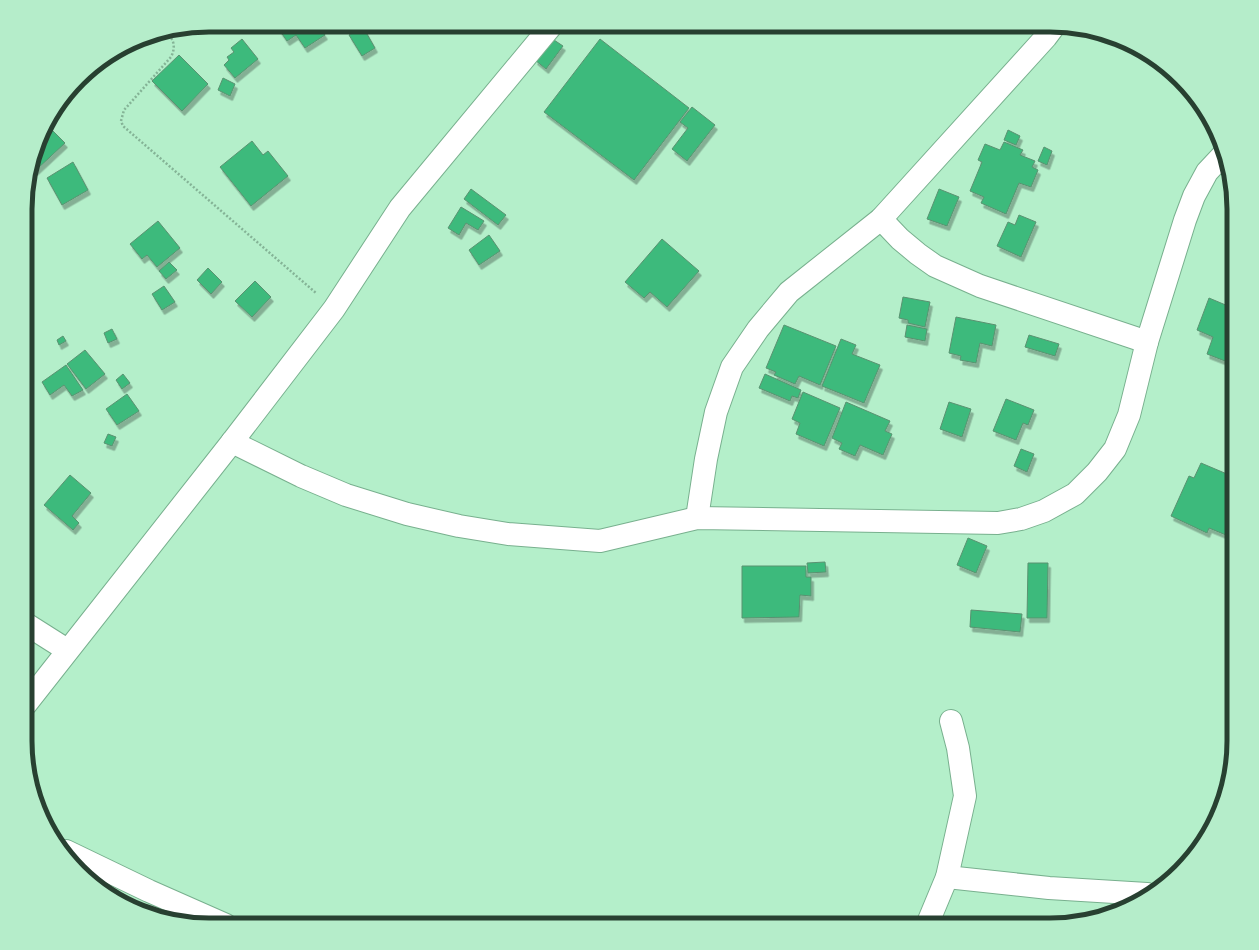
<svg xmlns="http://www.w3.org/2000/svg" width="1259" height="950" viewBox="0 0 1259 950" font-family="Raleway,sans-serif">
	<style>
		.building { fill: #3cba7b; stroke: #5a9271; filter: url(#shadow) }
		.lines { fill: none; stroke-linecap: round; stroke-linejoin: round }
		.minor-casing { stroke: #78b08e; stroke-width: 24 }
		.path { stroke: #84b396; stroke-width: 2.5; stroke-dasharray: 2 2; stroke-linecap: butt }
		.minor { stroke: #fff; stroke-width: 22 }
		.rim { fill: none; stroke: #284031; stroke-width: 5 }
	</style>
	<defs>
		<filter id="shadow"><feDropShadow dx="2.5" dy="4.5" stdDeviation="0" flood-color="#0004"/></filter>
	</defs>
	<rect width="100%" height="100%" fill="#b4efca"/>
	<!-- building -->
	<g class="building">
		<path d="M276 25H318L325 35 305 48 296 35 287 41Z"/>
		<path d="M363 27 375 48 362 56 349 35Z"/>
		<path d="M551 38 563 46 546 69 535 60Z"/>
		<path d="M242 39 258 59 235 78 224 65 229 60 227 57 234 52 231 48Z"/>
		<path d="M600 39 689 108 634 180 544 112Z"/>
		<path d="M179 55 208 84 182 111 152 81Z"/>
		<path d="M223 78 235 84 230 96 218 90Z"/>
		<path d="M692 107 715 125 687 161 672 149 688 128 680 122Z"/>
		<path d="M50 128 65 143 35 171 32 168 45 130 46 132Z"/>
		<path d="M1008 130 1020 136 1016 145 1004 140Z"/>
		<path d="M252 141 263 155 268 151 288 176 251 206 220 167Z"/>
		<path d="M1004 142 1023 150 1020 155 1035 161 1032 167 1038 170 1031 187 1019 183 1006 214 981 203 984 197 970 191 982 162 978 160 985 144 1000 150Z"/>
		<path d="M1044 147 1052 151 1047 165 1038 161Z"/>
		<path d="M73 162 88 190 62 205 47 178Z"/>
		<path d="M471 189 506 215 498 225 464 199Z"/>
		<path d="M939 189 959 197 947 226 927 219Z"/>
		<path d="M461 207 484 221 478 230 466 223 459 235 448 228Z"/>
		<path d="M1019 215 1036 222 1021 257 997 246 1008 222 1015 225Z"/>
		<path d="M158 221 180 248 157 267 147 255 142 259 130 244Z"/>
		<path d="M489 235 500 251 479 265 469 250Z"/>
		<path d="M662 239 699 271 667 307 650 292 644 298 625 282Z"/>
		<path d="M169 262 177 270 166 279 159 271Z"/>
		<path d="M208 268 222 282 211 294 197 280Z"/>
		<path d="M255 281 271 297 252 317 235 301Z"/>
		<path d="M164 286 175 302 162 310 152 294Z"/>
		<path d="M1234 293V345L1231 344 1225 361 1207 354 1213 337 1197 330 1209 298 1228 306Z"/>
		<path d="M903 297 930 302 925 327 908 323V320L899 318Z"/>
		<path d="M956 317 996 325 992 346 980 343 976 363 960 360 961 356 949 353Z"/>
		<path d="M784 325 836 346 820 385 799 376 795 384 774 375 776 372 766 368Z"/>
		<path d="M907 325 927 329 925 341 905 337Z"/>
		<path d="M112 329 117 339 108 343 104 333Z"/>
		<path d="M1029 335 1059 344 1055 356 1025 347Z"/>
		<path d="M63 336 66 341 59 345 57 340Z"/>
		<path d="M841 339 856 345 852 354 880 365 864 403 822 386Z"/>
		<path d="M85 350 105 374 86 389 67 364Z"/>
		<path d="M66 365 83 390 72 396 64 385 50 395 42 382Z"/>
		<path d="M123 374 130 383 122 389 116 380Z"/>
		<path d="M765 374 801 390 798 398 792 396 790 401 759 388Z"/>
		<path d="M803 392 840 408 824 446 796 434 800 423 792 419Z"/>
		<path d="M127 394 139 411 117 425 106 409Z"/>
		<path d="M1006 399 1034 410 1028 425 1023 423 1016 440 993 431Z"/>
		<path d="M846 402 890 421 885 431 892 434 883 455 860 445 855 456 839 449 842 443 832 438Z"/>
		<path d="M949 402 971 409 962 437 940 429Z"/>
		<path d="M108 434 116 437 112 446 104 443Z"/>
		<path d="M1021 449 1034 454 1027 472 1014 466Z"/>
		<path d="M1201 463 1234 477V511L1231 516 1234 517V519L1226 535 1209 528 1207 533 1171 516 1189 476 1194 478Z"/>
		<path d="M70 475 91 493 72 516 79 523 73 530 44 505Z"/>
		<path d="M968 538 987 546 976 573 957 565Z"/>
		<path d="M825 562 826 572 808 573 807 563Z"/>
		<path d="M1028 563H1048L1047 618H1027Z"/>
		<path d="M742 566H806V577H811V596L800 595 799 617 742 618Z"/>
		<path d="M971 610 1022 614 1020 632 970 627Z"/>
	</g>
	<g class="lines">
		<!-- minor casing -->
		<g class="minor-casing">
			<g id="minor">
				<path d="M881 219 900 239 918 254 935 266 980 286 1147 342"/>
				<path d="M232 442 301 476 346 495 407 514 459 526 508 534 600 541 697 518 998 523 1021 519 1044 511 1075 494 1097 472 1115 449 1129 415 1147 342 1185 220 1194 196 1207 172 1222 156"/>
				<path d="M697 518 706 459 716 412 732 367 758 329 789 292 881 219 1046 37 1055 25"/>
				<path d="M26 624 67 650"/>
				<path d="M26 704 232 442 334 309 400 208 552 25"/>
				<path d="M66 851 149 891 226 925"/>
				<path d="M947 877 1049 888 1147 894"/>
				<path d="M927 925 947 877 965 796 958 748 951 721"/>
			</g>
		</g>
		<!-- path -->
		<path class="path" d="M166 32C174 39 176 47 171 57L124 110 121 121 123 126 316 293"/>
		<!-- minor -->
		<use href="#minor" class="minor"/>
	</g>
	<!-- crop -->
	<path d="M0 0H1259V950H0ZM209 32H1050A177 177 0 0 1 1227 209V741A177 177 0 0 1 1050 918H209A177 177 0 0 1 32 741V209A177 177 0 0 1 209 32Z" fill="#b5edca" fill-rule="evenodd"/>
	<path class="rim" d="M209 32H1050A177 177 0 0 1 1227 209V741A177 177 0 0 1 1050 918H209A177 177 0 0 1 32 741V209A177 177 0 0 1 209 32Z"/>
</svg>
